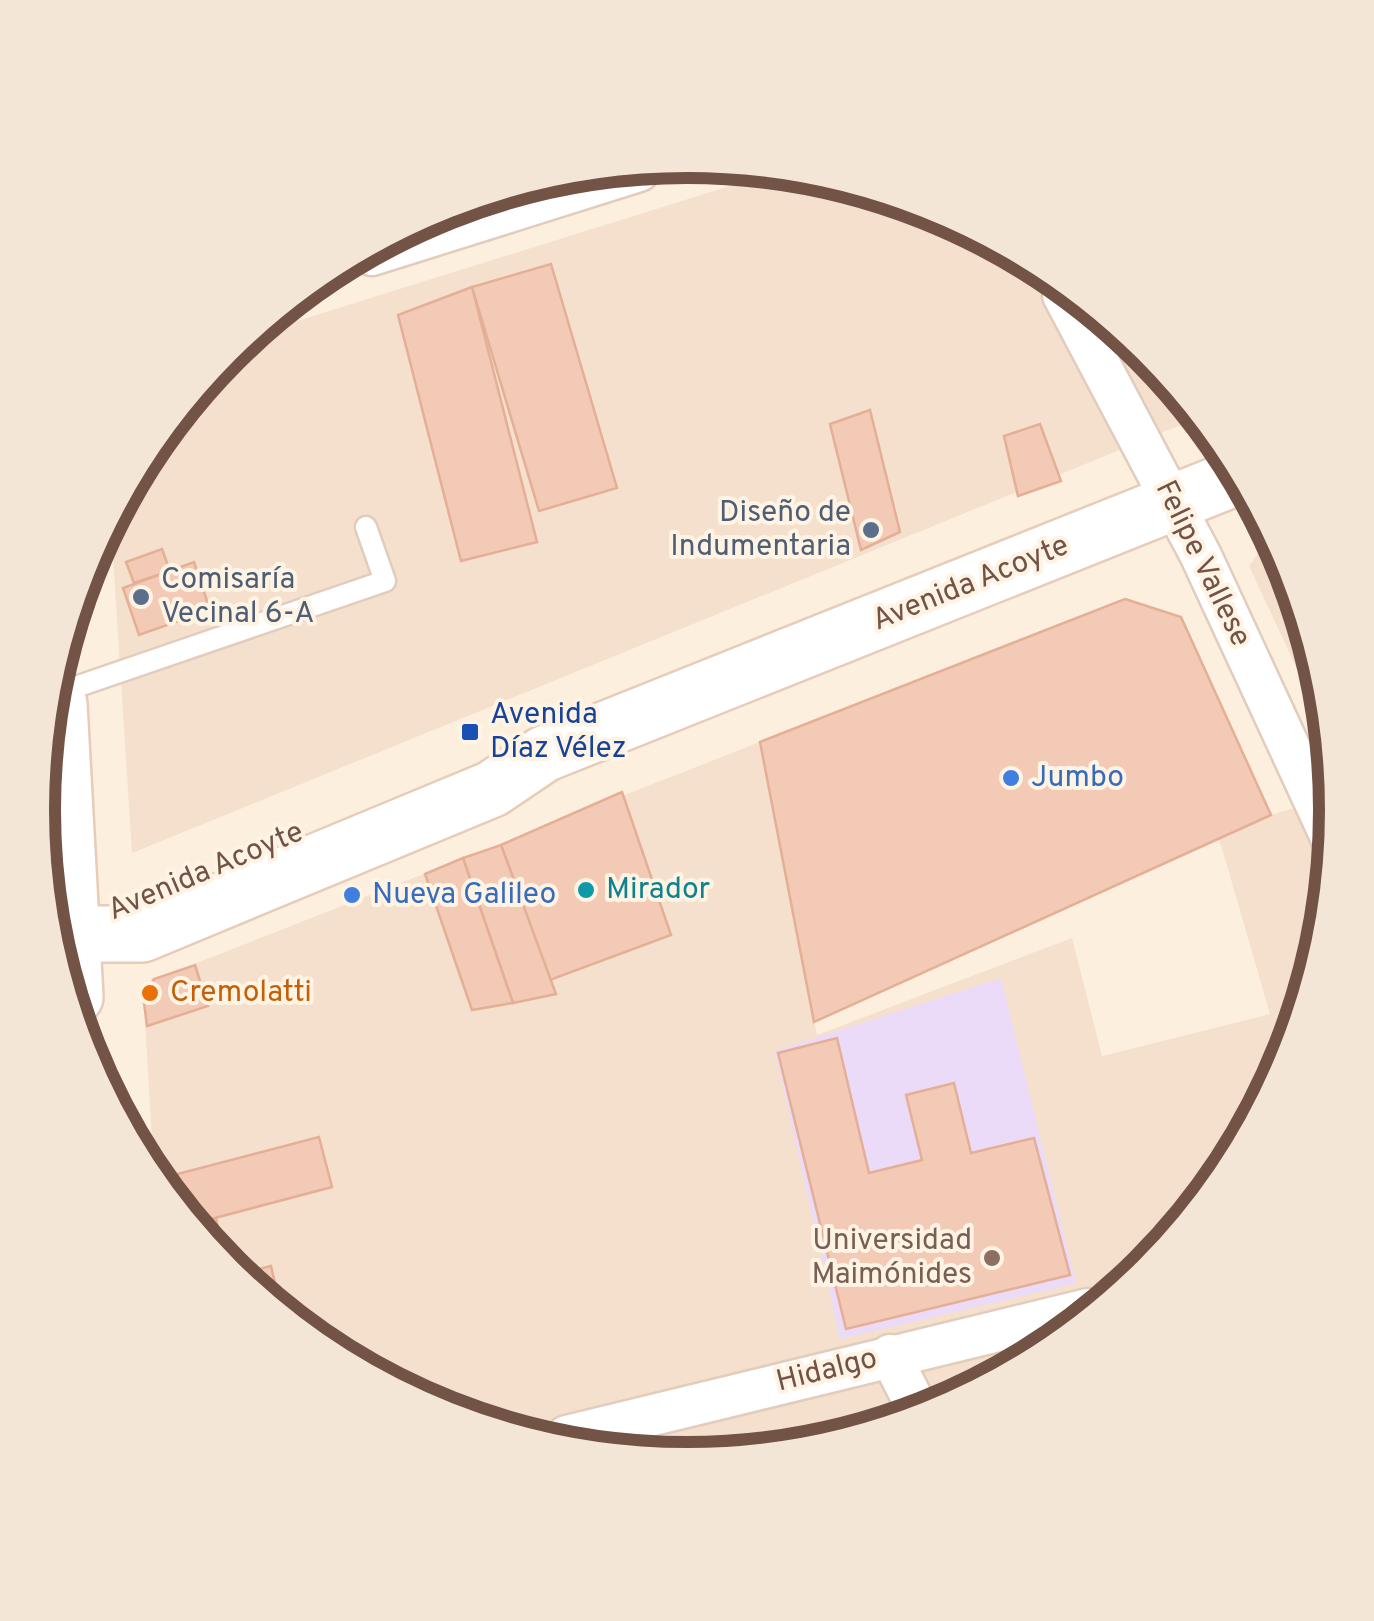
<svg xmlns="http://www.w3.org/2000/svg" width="1374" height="1621" viewBox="0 0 1374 1621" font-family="Overpass,sans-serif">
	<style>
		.residential { fill: #f4e0cc }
		.education { fill: #ecdbf8 }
		.building { fill: #f2cab5; stroke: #e4af96; stroke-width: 2.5 }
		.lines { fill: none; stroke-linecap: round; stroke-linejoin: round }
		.lane-casing { stroke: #e2ccbd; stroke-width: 25 }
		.street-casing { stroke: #e2ccbd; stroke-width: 45 }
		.secondary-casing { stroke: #e7ccba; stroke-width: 60 }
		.lane { stroke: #fff; stroke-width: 20 }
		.street { stroke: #fff; stroke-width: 40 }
		.secondary { stroke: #fff; stroke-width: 55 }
		.service-dot { fill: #5c6f8a; stroke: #fff3e4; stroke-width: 4 }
		.transit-dot { fill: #1a4fb4; stroke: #fff3e4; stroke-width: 4 }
		.shop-dot { fill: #3f7fe0; stroke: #fff3e4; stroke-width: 4 }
		.culture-dot { fill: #0f9aa8; stroke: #fff3e4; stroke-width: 4 }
		.food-dot { fill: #e8710a; stroke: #fff3e4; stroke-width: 4 }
		.education-dot { fill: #8d6e63; stroke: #fff3e4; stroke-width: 4 }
		.labels { text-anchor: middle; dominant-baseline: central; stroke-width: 8; stroke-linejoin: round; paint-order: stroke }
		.service-label { font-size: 30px; fill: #4e5e75; stroke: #fff3e4; text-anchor: end }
		.street-label { font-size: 30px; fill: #725346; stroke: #fff3e4 }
		.transit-label { font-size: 30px; fill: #164399; stroke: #fff3e4; text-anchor: start }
		.shop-label { font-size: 30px; fill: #366cbe; stroke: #fff3e4; text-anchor: start }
		.culture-label { font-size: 30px; fill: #0d838f; stroke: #fff3e4; text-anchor: start }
		.food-label { font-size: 30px; fill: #c56008; stroke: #fff3e4; text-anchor: start }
		.education-label { font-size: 30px; fill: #785e54; stroke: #fff3e4; text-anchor: end }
		.rim { fill: none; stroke: #725346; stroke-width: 12 }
	</style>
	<rect width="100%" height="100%" fill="#fcefde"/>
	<!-- residential -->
	<g class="residential">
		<path d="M762 176 936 211 1147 352 1193 420 132 853 111 525 228 351 252 335Z"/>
		<path d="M1270 537 1287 562 1317 712 1249 566Z"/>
		<path d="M760 742 817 1035 1072 938 1102 1056 1270 1014 1219 838 1271 815 1334 796 1336 811 1287 1060 1146 1270 935 1411 686 1460 438 1410 227 1269 153 1158 143 984Z"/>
	</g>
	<!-- education -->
	<path class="education" d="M1001 978 1076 1283 840 1339 775 1051Z"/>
	<!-- building -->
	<g class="building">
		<path d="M551 264 617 488 539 511 472 287Z"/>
		<path d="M472 287 537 542 461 561 398 315Z"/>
		<path d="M870 410 900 532 861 550 830 424Z"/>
		<path d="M1040 424 1061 481 1018 496 1004 436Z"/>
		<path d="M162 549 170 571 134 583 126 562Z"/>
		<path d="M1281 553 1287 562 1295 604 1275 555Z"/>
		<path d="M194 562 210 610 139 635 123 588Z"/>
		<path d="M1125 599 1181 617 1271 815 814 1022 760 742Z"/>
		<path d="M622 792 671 935 550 980 501 845Z"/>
		<path d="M501 845 556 994 513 1003 463 858Z"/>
		<path d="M463 858 513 1003 472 1010 425 874Z"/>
		<path d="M195 965 208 1006 147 1026 143 995 154 979Z"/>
		<path d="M837 1038 869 1173 922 1160 906 1095 954 1083 971 1153 1034 1138 1070 1275 846 1329 778 1053Z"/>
		<path d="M319 1137 332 1187 196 1223 166 1177Z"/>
		<path d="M216 1218 224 1264 196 1223Z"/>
		<path d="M271 1266 280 1305 235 1275Z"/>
	</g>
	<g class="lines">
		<!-- lane casing -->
		<g class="lane-casing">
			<path id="lane" d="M61 692 385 581 366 527"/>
		</g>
		<!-- street casing -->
		<g class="street-casing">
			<g id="street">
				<path d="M372 255 639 171"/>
				<path d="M1063 295 1201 556 1331 837"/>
				<path d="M890 1355 920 1414"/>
				<path d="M567 1436 1088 1309"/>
			</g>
		</g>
		<!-- secondary casing -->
		<g class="secondary-casing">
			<g id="secondary">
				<path d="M59 704 75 997"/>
				<path d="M62 934H142L492 789 544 754 1232 479"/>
			</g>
		</g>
		<!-- lane -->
		<use href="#lane" class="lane"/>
		<!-- street -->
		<use href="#street" class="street"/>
		<!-- secondary -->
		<use href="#secondary" class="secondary"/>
	</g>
	<!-- markers -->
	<g class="service-dot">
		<circle cx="871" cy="530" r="10"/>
		<circle cx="141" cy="597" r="10"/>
	</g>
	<rect class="transit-dot" x="460" y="722" width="20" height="20" rx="5"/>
	<g class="shop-dot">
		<circle cx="1011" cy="778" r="10"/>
		<circle cx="352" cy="895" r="10"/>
	</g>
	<circle class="culture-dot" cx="586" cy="890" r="10"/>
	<circle class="food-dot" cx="150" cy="993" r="10"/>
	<circle class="education-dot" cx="992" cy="1258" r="10"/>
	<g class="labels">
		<!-- service labels -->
		<g class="service-label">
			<text x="851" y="513">Diseño de<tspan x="851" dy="34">Indumentaria</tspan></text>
			<text x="161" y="580" text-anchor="start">Comisaría<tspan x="161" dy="34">Vecinal 6-A</tspan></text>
		</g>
		<!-- street labels -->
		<g class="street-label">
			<text transform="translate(1202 564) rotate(64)">Felipe Vallese</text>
			<text transform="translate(971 584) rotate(-22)">Avenida Acoyte</text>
			<text transform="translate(206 872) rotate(-23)">Avenida Acoyte</text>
			<text transform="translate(827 1371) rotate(-14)">Hidalgo</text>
		</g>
		<!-- transit labels -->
		<g class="transit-label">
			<text x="490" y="715">Avenida<tspan x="490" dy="34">Díaz Vélez</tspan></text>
		</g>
		<!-- shop labels -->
		<g class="shop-label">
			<text x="1031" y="778">Jumbo</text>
			<text x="372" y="895">Nueva Galileo</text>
		</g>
		<!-- culture labels -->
		<g class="culture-label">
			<text x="606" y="890">Mirador</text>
		</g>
		<!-- food labels -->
		<g class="food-label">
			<text x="170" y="993">Cremolatti</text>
		</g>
		<!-- education labels -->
		<g class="education-label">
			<text x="972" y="1241">Universidad<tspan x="972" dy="34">Maimónides</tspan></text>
		</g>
	</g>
	<!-- crop -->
	<path d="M0 0H1374V1621H0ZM55 810a632 632 0 1 1 1264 0a632 632 0 1 1-1264 0Z" fill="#f4e6d7" fill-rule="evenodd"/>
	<path class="rim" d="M55 810a632 632 0 1 1 1264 0a632 632 0 1 1-1264 0Z"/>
</svg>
